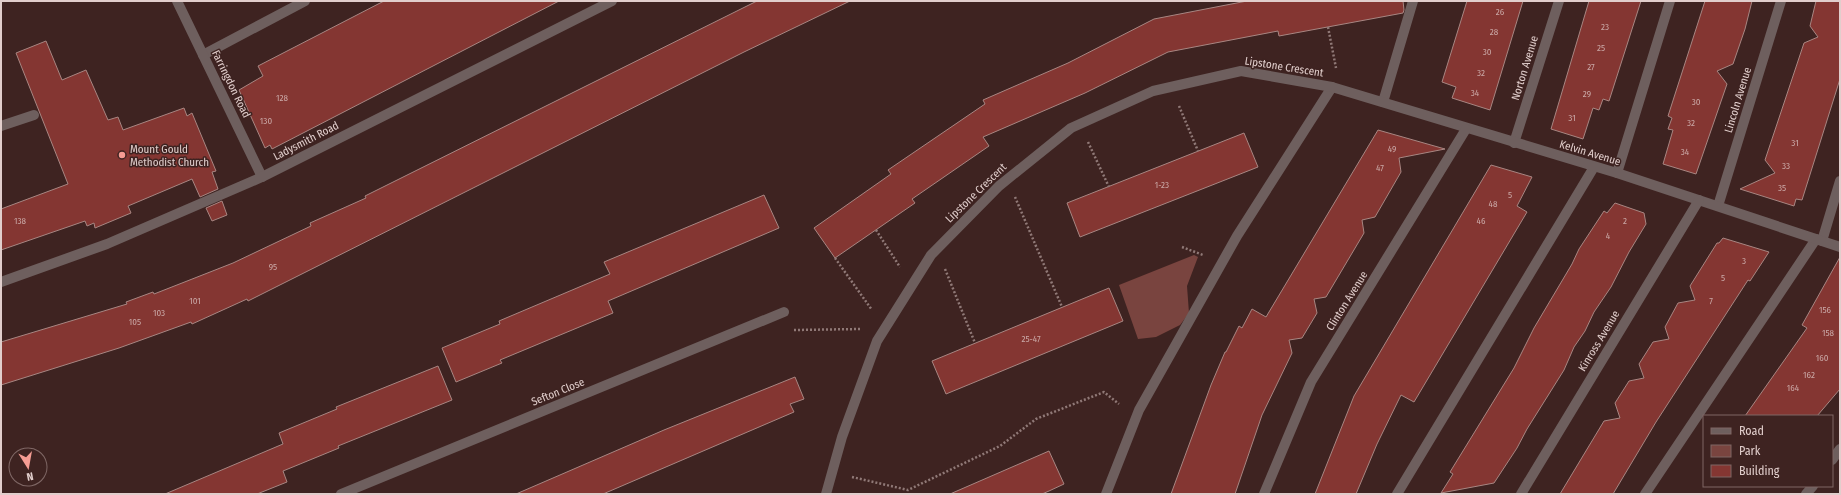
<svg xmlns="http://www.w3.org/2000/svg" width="1841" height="495" viewBox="0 0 1841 495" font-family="'Fira Sans Condensed',sans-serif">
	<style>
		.green { fill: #79443f }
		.building { fill: #843632; stroke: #a88682 }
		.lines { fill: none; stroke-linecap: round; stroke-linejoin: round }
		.path { stroke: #907977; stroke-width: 2.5; stroke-dasharray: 2 2; stroke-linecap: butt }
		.service { stroke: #6e5f5e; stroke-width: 10 }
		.minor { stroke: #6e5f5e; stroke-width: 10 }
		.poi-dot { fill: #f59c93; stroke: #3e2321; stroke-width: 1.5 }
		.labels { text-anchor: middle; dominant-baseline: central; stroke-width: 3; stroke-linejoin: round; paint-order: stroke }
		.number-label { font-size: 9px; fill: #caa8a6 }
		.street-label { font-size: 11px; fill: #e1cecc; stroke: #3e2321 }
		.poi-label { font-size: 11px; fill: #e1cecc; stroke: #3e2321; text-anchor: start }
	</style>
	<rect width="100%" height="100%" fill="#3e2321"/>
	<!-- green -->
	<path class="green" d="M1194 255 1198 257 1187 286 1189 313 1180 325 1156 337 1138 339 1119 285Z"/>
	<!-- building -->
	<g class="building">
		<path d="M384 1H559L272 149 270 145 265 148 239 90 263 76 258 66Z"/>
		<path d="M757 1H850L744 52 248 301 247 299 192 324 191 322 119 348 1 385V342L127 304 126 302 153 292 154 294 233 263 311 226 310 223 366 198 365 196Z"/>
		<path d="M1247 1H1403L1404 10 1403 13 1279 36 1278 31 1168 52 1085 93 983 137 989 146 912 199 915 203 835 258 814 228 891 174 888 170 985 104 983 100 1068 63 1154 19Z"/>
		<path d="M1467 1H1523L1490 110 1452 98 1456 87 1442 82Z"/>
		<path d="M1589 1H1641L1609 101 1603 99 1599 110 1593 108 1583 139 1551 129Z"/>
		<path d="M1705 1H1752L1745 29 1733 64 1717 71 1727 84 1696 174 1663 164 1673 130 1668 129 1672 118 1668 116Z"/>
		<path d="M1816 1H1840V79L1802 200 1796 199 1794 206 1740 189 1775 173 1765 160 1804 43 1818 37 1810 26Z"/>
		<path d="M46 41 62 80 86 70 108 120 118 117 123 130 184 108 187 116 192 113 216 171 212 172 218 189 200 197 192 179 128 206 131 213 95 228 94 223 87 226 85 221 1 250V209L68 184 16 53Z"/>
		<path d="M1378 130 1445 149 1399 158 1401 172 1375 217 1362 220 1364 233 1326 297 1314 299 1317 313 1302 338 1289 340 1292 353 1262 415 1235 494H1171L1211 385 1225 352H1226L1239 326 1242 328 1252 309 1266 317Z"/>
		<path d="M1244 133 1258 167 1080 237 1067 203Z"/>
		<path d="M1491 165 1532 177 1517 206 1527 212 1414 402 1401 395 1377 444 1356 494H1315L1354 396Z"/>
		<path d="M764 195 779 228 608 301 613 313 500 360 502 363 456 382 442 348 500 324 499 321 610 274 604 262Z"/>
		<path d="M222 201 227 215 212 221 206 208Z"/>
		<path d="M1615 203 1644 213 1646 224 1629 252 1611 287 1594 312 1585 331 1574 347 1564 370 1527 429 1517 448 1494 483 1441 493 1453 474 1450 472 1514 368 1534 328 1572 264 1579 249 1604 211 1607 213Z"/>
		<path d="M1723 238 1769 252 1750 281 1748 280 1656 422 1613 494H1560L1604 421 1620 418 1615 403 1629 381 1644 378 1639 364 1653 342 1669 339 1665 327 1678 303 1695 300 1690 286 1717 243H1719Z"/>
		<path d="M1840 257V389L1817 416H1745L1807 328 1802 325Z"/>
		<path d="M1109 288 1123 321 946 394 932 361Z"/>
		<path d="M438 366 452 400 338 446 339 448 283 471 287 482 257 494H165L283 444 279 433 337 409 336 407Z"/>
		<path d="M795 377 804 399 790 404 794 412 603 494H516L664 430Z"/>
		<path d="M1049 451 1064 484 1049 491 1042 494H950Z"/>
	</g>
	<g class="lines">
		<!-- path -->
		<g class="path">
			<path d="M1328 27 1336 68"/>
			<path d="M1179 106 1198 151"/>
			<path d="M1088 142 1109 187"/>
			<path d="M1015 197 1062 307"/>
			<path d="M876 230 900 267"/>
			<path d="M1182 247 1203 255"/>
			<path d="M835 258 872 310"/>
			<path d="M945 269 975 343"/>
			<path d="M794 330 861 329"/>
			<path d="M852 477 908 490 1000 446 1036 419 1104 392 1119 404"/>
		</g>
		<!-- service -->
		<g class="service">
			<path d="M203 55 305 1"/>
			<path d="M1383 102 1413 1"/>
			<path d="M1 126 34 115"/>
			<path d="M1617 173 1670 1"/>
			<path d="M1822 241 1840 181"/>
			<path d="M1106 494 1139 410 1237 236 1332 87"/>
			<path d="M1397 494 1594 167"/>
			<path d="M1645 494 1816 239"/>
		</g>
		<!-- minor -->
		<g class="minor">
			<path d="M177 1 262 177"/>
			<path d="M1514 143 1559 1"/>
			<path d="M1718 206 1781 1"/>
			<path d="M1 282 107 244 262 177 612 1"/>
			<path d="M1832 460 1840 449"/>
			<path d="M341 494 784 312"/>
			<path d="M826 494 842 437 877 341 931 255 999 186 1071 128 1153 91 1241 71 1332 87 1617 173 1840 247"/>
			<path d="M1264 494 1311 382 1466 129"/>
			<path d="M1521 494 1699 200"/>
			<path d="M1806 494 1813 486"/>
		</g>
	</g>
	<!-- markers -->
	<circle class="poi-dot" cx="122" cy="155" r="4"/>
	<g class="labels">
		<!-- number labels -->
		<g class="number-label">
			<text x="1500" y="12">26</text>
			<text x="1605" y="27">23</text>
			<text x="1494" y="32">28</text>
			<text x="1601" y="48">25</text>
			<text x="1487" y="52">30</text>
			<text x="1591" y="67">27</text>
			<text x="1481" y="73">32</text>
			<text x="1475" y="93">34</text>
			<text x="1587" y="94">29</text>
			<text x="282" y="98">128</text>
			<text x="1696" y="102">30</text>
			<text x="1572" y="118">31</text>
			<text x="266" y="121">130</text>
			<text x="1691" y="123">32</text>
			<text x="1795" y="143">31</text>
			<text x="1392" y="149">49</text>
			<text x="1685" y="152">34</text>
			<text x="1786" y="166">33</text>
			<text x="1380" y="168">47</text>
			<text x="1162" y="185">1-23</text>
			<text x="1782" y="188">35</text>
			<text x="1510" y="195">5</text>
			<text x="1493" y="204">48</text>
			<text x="20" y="221">138</text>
			<text x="1481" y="221">46</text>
			<text x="1625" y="221">2</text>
			<text x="1608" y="236">4</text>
			<text x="1744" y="261">3</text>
			<text x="273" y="267">95</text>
			<text x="1723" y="278">5</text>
			<text x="195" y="301">101</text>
			<text x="1711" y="301">7</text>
			<text x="1825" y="310">156</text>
			<text x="159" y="313">103</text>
			<text x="135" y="322">105</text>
			<text x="1828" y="333">158</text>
			<text x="1031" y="339">25-47</text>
			<text x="1822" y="358">160</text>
			<text x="1809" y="375">162</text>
			<text x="1793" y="388">164</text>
		</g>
		<!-- street labels -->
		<g class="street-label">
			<text transform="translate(1284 67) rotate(9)">Lipstone Crescent</text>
			<text transform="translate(1525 68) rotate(-73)">Norton Avenue</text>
			<text transform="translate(231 84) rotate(64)">Farringdon Road</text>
			<text transform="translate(1738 100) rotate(-73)">Lincoln Avenue</text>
			<text transform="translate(306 141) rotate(-27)">Ladysmith Road</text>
			<text transform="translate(1590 153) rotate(17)">Kelvin Avenue</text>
			<text transform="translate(976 193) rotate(-44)">Lipstone Crescent</text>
			<text transform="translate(1347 301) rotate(-58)">Clinton Avenue</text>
			<text transform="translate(1599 341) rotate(-59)">Kinross Avenue</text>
			<text transform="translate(558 392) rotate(-22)">Sefton Close</text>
		</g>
		<!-- poi labels -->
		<g class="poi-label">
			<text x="130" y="149">Mount Gould<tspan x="130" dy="13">Methodist Church</tspan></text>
		</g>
	</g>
	<!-- border -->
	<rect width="1841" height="495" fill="none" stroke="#e1cecc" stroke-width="4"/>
	<!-- legend -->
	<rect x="1703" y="415" width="130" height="72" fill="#3e2321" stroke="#7f6765"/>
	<rect x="1711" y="428" width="20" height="6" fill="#6e5f5e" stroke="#7f6765"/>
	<text x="1739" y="435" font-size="12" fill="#e1cecc">Road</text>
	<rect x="1711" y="445" width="20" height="12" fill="#79443f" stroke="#7f6765"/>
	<text x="1739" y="455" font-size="12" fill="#e1cecc">Park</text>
	<rect x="1711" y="465" width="20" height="12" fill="#843632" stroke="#7f6765"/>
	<text x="1739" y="475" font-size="12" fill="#e1cecc">Building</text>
	<!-- north arrow -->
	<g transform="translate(28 467) rotate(169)"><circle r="19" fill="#3e2321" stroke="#7f6765"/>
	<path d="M0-3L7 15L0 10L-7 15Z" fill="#f59c93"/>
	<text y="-6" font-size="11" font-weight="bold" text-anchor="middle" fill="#e1cecc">N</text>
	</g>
</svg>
